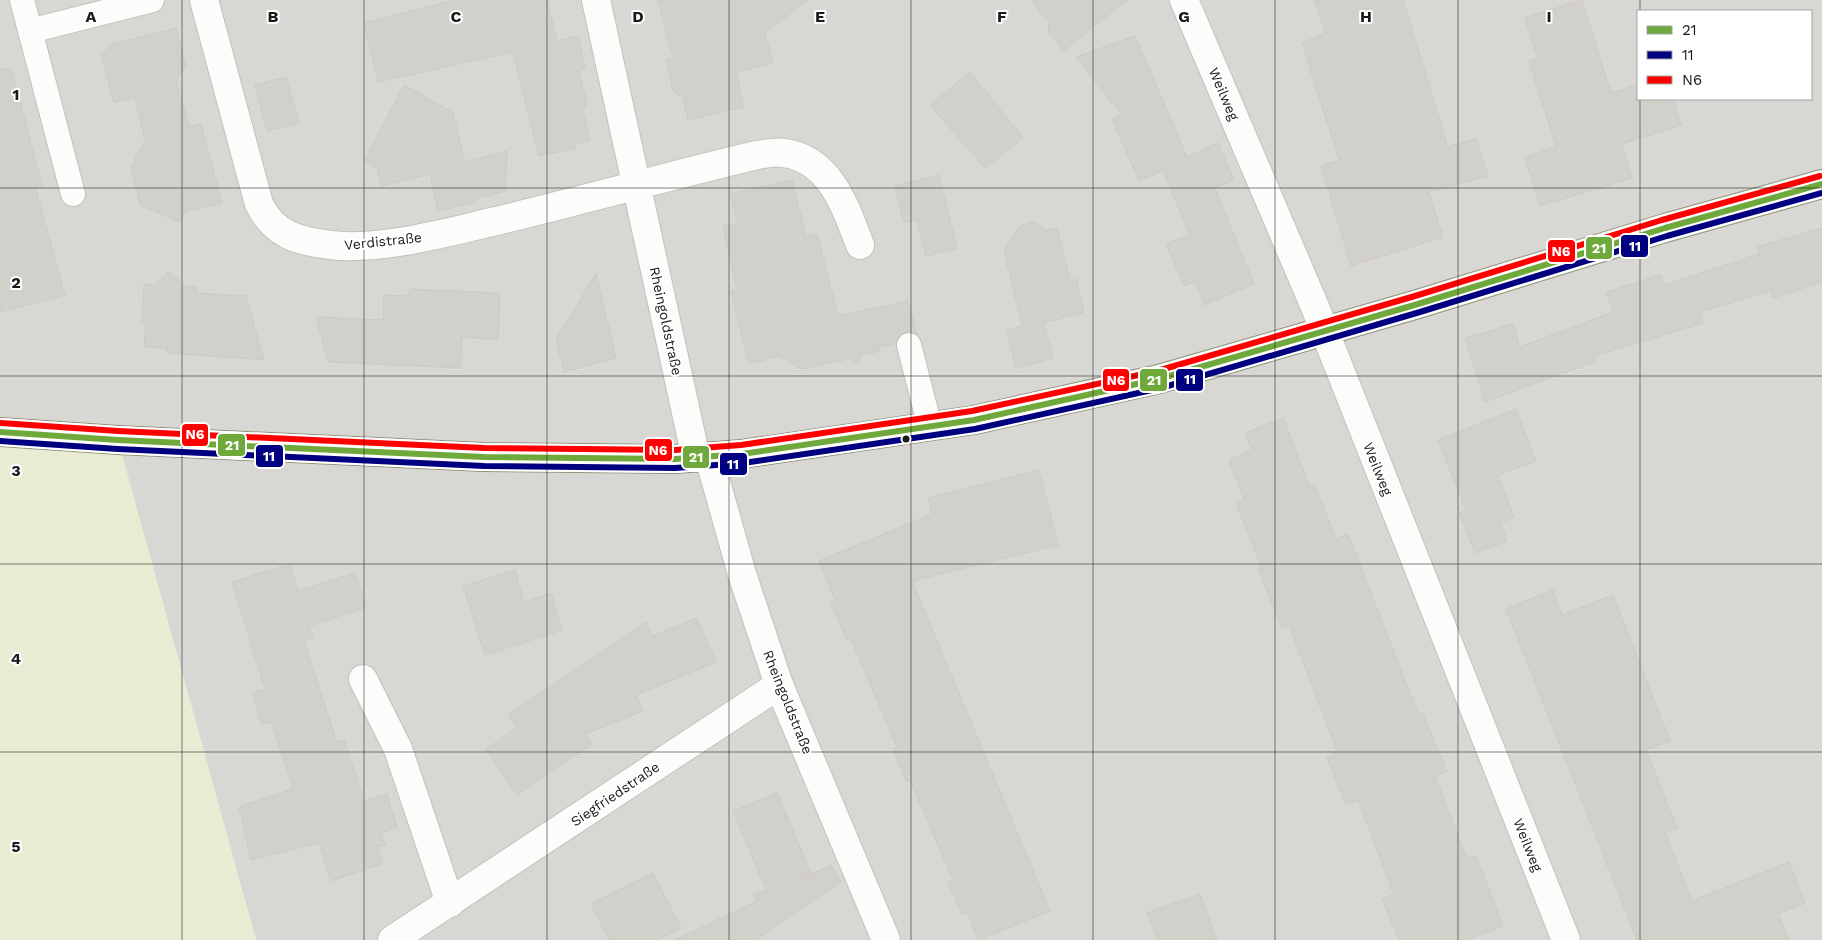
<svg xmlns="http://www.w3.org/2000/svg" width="1822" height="940" viewBox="0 0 1822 940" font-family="'Work Sans',sans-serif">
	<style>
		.residential { fill: #d9d7d4; fill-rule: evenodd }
		.farmland { fill: #e8ecd3 }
		.parking { fill: #d8d7d4 }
		.building { fill: #d2d0ca; stroke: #cdcac3 }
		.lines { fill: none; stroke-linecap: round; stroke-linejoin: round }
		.lane-casing { stroke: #c2c1be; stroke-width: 26 }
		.street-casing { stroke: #c2c1be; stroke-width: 30 }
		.secondary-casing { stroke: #8f937a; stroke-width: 30 }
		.lane { stroke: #fcfcfb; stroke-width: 24 }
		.street { stroke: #fcfcfb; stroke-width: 28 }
		.secondary { stroke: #f1f2e7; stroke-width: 28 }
		.bus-1-casing { stroke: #fff; stroke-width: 10 }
		.bus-2-casing { stroke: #fff; stroke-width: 10 }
		.bus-3-casing { stroke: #fff; stroke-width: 10 }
		.bus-1 { stroke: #70a93b; stroke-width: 6 }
		.bus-2 { stroke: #000080; stroke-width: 6 }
		.bus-3 { stroke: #f00; stroke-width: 6 }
		.grid { fill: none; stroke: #1a1a1a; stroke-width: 1; stroke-opacity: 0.55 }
		.bus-dot { fill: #1a1a1a; stroke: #fff; stroke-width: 2 }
		.labels { text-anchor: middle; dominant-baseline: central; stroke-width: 4; stroke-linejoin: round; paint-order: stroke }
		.street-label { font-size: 14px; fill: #1a1a1a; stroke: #fff }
		.grid-label { font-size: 16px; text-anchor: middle; font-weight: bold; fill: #1a1a1a; stroke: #fff; stroke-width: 4; stroke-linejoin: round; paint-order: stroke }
		.line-badge { stroke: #fff; stroke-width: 2 }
		.badge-label { font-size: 14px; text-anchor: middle; font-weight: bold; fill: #fff }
	</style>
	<rect width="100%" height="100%" fill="#eae8e2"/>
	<!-- residential -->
	<path class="residential" d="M0 0H1822V940H256L118 441 0 432ZM1638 11H1811V99H1638Z"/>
	<!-- farmland -->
	<path class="farmland" d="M0 432 118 440 256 940H0Z"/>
	<!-- parking -->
	<path class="parking" d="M628 245 652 353 619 361 595 252Z"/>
	<!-- building -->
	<g class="building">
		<path d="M454 0H547L557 41 578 36 585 68 579 70 587 105 583 111 590 140 574 144 575 148 539 156 513 52 378 82 364 23Z"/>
		<path d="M658 0H807L765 33 773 63 736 73 744 107 688 120 683 97 673 91 666 60 673 58Z"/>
		<path d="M1031 0H1127L1063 51 1048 31 1049 23Z"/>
		<path d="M1314 0H1403L1448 147 1476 138 1488 176 1429 192 1443 237 1351 266 1321 166 1339 160 1302 43 1326 33Z"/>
		<path d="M1582 0 1611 93 1638 85V99H1673L1681 125 1622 144 1632 178 1540 206 1525 157 1556 147 1529 61 1538 58 1525 18Z"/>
		<path d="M176 28 186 65 176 81 189 127 201 124 222 203 185 212 180 222 140 205 131 167 145 140 135 97 114 103 102 56 110 45Z"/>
		<path d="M1135 36 1187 157 1218 143 1234 180 1215 188 1254 284 1204 305 1195 281 1184 286 1166 244 1190 235 1163 171 1139 181 1112 119 1122 115 1076 57Z"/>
		<path d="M11 68 42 185 35 187 65 295 0 312V70Z"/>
		<path d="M970 72 1023 138 985 168 930 105Z"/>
		<path d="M286 77 299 123 267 131 255 85Z"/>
		<path d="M404 85 453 113 465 162 507 151 505 191 474 199 475 202 438 211 430 174 381 186 377 168 365 160Z"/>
		<path d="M939 175 957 248 926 256 917 220 904 223 895 186Z"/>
		<path d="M792 180 806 237 817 234 838 316 908 301 917 334 905 332 899 336 896 343 879 347 880 351 862 355 857 365 848 359 801 369 779 356 749 364 731 291 737 289 723 226 738 223 730 194Z"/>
		<path d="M1034 222 1047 230 1057 228 1070 281 1076 279 1084 312 1044 323 1053 358 1016 368 1007 330 1022 326 1004 250 1020 226Z"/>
		<path d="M1822 228V282L1773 298 1771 291 1700 312 1703 323 1594 356 1596 361 1485 402 1465 338 1513 324 1520 347 1613 312 1606 292 1661 275 1664 285 1760 254 1757 247Z"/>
		<path d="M169 271 185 286 197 287V293L246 296 264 360 167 353 168 348 144 347 146 322H142L144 284 156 285Z"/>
		<path d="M596 274 616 358 564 372 556 339Z"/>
		<path d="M410 289 500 293 498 340 462 337 460 368 328 362 316 317 383 320 384 295 408 296Z"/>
		<path d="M1516 409 1536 461 1498 475 1514 517 1500 523 1507 541 1475 553 1459 513 1466 510 1438 440Z"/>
		<path d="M1283 418 1310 487 1315 485 1336 539 1348 534 1418 714 1422 712 1447 771 1435 776 1467 859 1476 856 1503 926 1467 940H1399L1382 899 1394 894 1358 800 1346 805 1327 758 1337 751 1289 625 1282 628 1258 569 1262 568 1236 503 1244 499 1229 460 1252 450 1245 433Z"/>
		<path d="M1039 470 1058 545 912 581 1050 911 978 940 967 912 962 914 948 882 953 880 910 780 906 781 893 749 897 747 851 639 847 640 831 602 835 600 819 561 932 514 928 498Z"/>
		<path d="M290 564 298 591 355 573 366 607 309 626 313 638 304 641 337 742 344 740 364 801 387 794 397 827 381 833 385 845 377 847 382 864 331 881 319 843 251 860 239 807 293 789 271 722 262 725 252 693 265 689 232 582Z"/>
		<path d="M515 570 524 602 551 593 562 630 485 655 463 586Z"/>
		<path d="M1553 590 1562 615 1613 595 1670 741 1646 750 1677 828 1665 832 1692 901 1789 862 1805 903 1778 914 1789 940H1637L1506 609Z"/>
		<path d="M697 618 716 662 636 695 643 711 585 734 592 744 517 795 486 749 517 728 508 715 646 622 652 636Z"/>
		<path d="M777 793 811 873 792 881 793 883 831 865 841 882 756 940H675L757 901 754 894 766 890 733 811Z"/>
		<path d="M653 873 681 928 658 940H609L591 904Z"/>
		<path d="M1200 894 1217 940H1158L1147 913Z"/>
	</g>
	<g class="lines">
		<!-- lane casing -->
		<g class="lane-casing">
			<g id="lane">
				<path d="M22 0 73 194"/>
				<path d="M30 31 152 0"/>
				<path d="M909 345 930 427"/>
			</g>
		</g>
		<!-- street casing -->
		<g class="street-casing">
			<g id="street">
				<path d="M204 0 259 204C274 235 298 241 330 245 379 251 444 233 492 222 580 201 668 176 757 155 765 154 775 151 784 153 830 159 845 206 860 245"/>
				<path d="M596 0 696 458"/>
				<path d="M1184 0 1315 307 1566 940"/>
				<path d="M709 457 742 574 779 685 886 940"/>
				<path d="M363 679 398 749 450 903"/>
				<path d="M392 940 779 685"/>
			</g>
		</g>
		<!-- secondary casing -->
		<g class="secondary-casing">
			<path id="secondary" d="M0 432 118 440 484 457 675 459 742 454 974 420 1159 379 1418 304 1665 228 1822 184"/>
		</g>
		<!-- lane -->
		<use href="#lane" class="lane"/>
		<!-- street -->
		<use href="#street" class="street"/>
		<!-- secondary -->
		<use href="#secondary" class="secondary"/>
		<!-- bus-1 casing -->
		<g class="bus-1-casing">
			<path id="bus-1" d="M0 432 118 440 484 457 675 459 742 454 974 420 1159 379 1418 304 1665 228 1822 184"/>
		</g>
		<!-- bus-2 casing -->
		<g class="bus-2-casing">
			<path id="bus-2" d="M0 441 118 449 484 466 675 468 743 463 975 429 1161 388 1420 312 1667 236 1822 193"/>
		</g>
		<!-- bus-3 casing -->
		<g class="bus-3-casing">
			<path id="bus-3" d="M1 423 118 431 484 448 675 450 741 445 972 411 1157 371 1415 296 1662 220 1820 176"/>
		</g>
		<!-- bus-1 -->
		<use href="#bus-1" class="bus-1"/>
		<!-- bus-2 -->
		<use href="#bus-2" class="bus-2"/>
		<!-- bus-3 -->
		<use href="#bus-3" class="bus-3"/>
	</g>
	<!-- grid -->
	<path class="grid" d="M182 0V940M364 0V940M547 0V940M729 0V940M911 0V940M1093 0V940M1275 0V940M1458 0V940M1640 0V11M1640 99V940M0 188H1822M0 376H1822M0 564H1822M0 752H1822"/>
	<!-- markers -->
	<circle class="bus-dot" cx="906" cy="439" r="4.5"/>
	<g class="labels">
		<!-- street labels -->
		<g class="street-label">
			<text transform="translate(1224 94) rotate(67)">Weilweg</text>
			<text transform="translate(383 241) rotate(-6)">Verdistraße</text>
			<text transform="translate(666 321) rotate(78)">Rheingoldstraße</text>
			<text transform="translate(1378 469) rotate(68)">Weilweg</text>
			<text transform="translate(788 702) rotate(68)">Rheingoldstraße</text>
			<text transform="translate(615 794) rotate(-34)">Siegfriedstraße</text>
			<text transform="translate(1528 845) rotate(68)">Weilweg</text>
		</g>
	</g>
	<g class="grid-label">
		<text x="91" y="22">A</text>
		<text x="273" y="22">B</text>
		<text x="456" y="22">C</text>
		<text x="638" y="22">D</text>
		<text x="820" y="22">E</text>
		<text x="1002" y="22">F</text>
		<text x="1184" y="22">G</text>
		<text x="1366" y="22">H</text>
		<text x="1549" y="22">I</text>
		<text x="16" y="100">1</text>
		<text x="16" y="288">2</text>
		<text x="16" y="476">3</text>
		<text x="16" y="664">4</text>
		<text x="16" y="852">5</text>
	</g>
	<g class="line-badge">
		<rect x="1620" y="234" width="29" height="24" rx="5" fill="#000080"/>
		<rect x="1585" y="236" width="28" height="24" rx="5" fill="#70a93b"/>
		<rect x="1547" y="239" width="29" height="24" rx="5" fill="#f00"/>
		<rect x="1175" y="368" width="29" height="24" rx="5" fill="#000080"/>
		<rect x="1102" y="368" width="28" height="24" rx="5" fill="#f00"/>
		<rect x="1139" y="368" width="29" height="24" rx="5" fill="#70a93b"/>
		<rect x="181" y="423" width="28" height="24" rx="5" fill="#f00"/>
		<rect x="217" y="433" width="29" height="24" rx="5" fill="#70a93b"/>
		<rect x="644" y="438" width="29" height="24" rx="5" fill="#f00"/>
		<rect x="255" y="444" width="29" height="24" rx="5" fill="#000080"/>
		<rect x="682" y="445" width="28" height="24" rx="5" fill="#70a93b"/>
		<rect x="719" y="452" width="29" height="24" rx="5" fill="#000080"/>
	</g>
	<g class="badge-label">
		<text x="1635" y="251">11</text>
		<text x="1599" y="253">21</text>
		<text x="1561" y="256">N6</text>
		<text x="1190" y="384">11</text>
		<text x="1116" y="385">N6</text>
		<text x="1154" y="385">21</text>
		<text x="195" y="439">N6</text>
		<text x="232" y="450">21</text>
		<text x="658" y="455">N6</text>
		<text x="269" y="461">11</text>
		<text x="696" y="462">21</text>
		<text x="733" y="469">11</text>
	</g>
	<!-- legend -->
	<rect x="1637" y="10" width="175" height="90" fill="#ffffff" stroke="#a3a3a3"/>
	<rect x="1647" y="26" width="25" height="8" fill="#70a93b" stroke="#a3a3a3"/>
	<text x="1682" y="35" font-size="15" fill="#1a1a1a">21</text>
	<rect x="1647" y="51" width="25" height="8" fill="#000080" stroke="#a3a3a3"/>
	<text x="1682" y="60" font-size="15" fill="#1a1a1a">11</text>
	<rect x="1647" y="76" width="25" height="8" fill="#ff0000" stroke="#a3a3a3"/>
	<text x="1682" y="85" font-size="15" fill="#1a1a1a">N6</text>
</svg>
